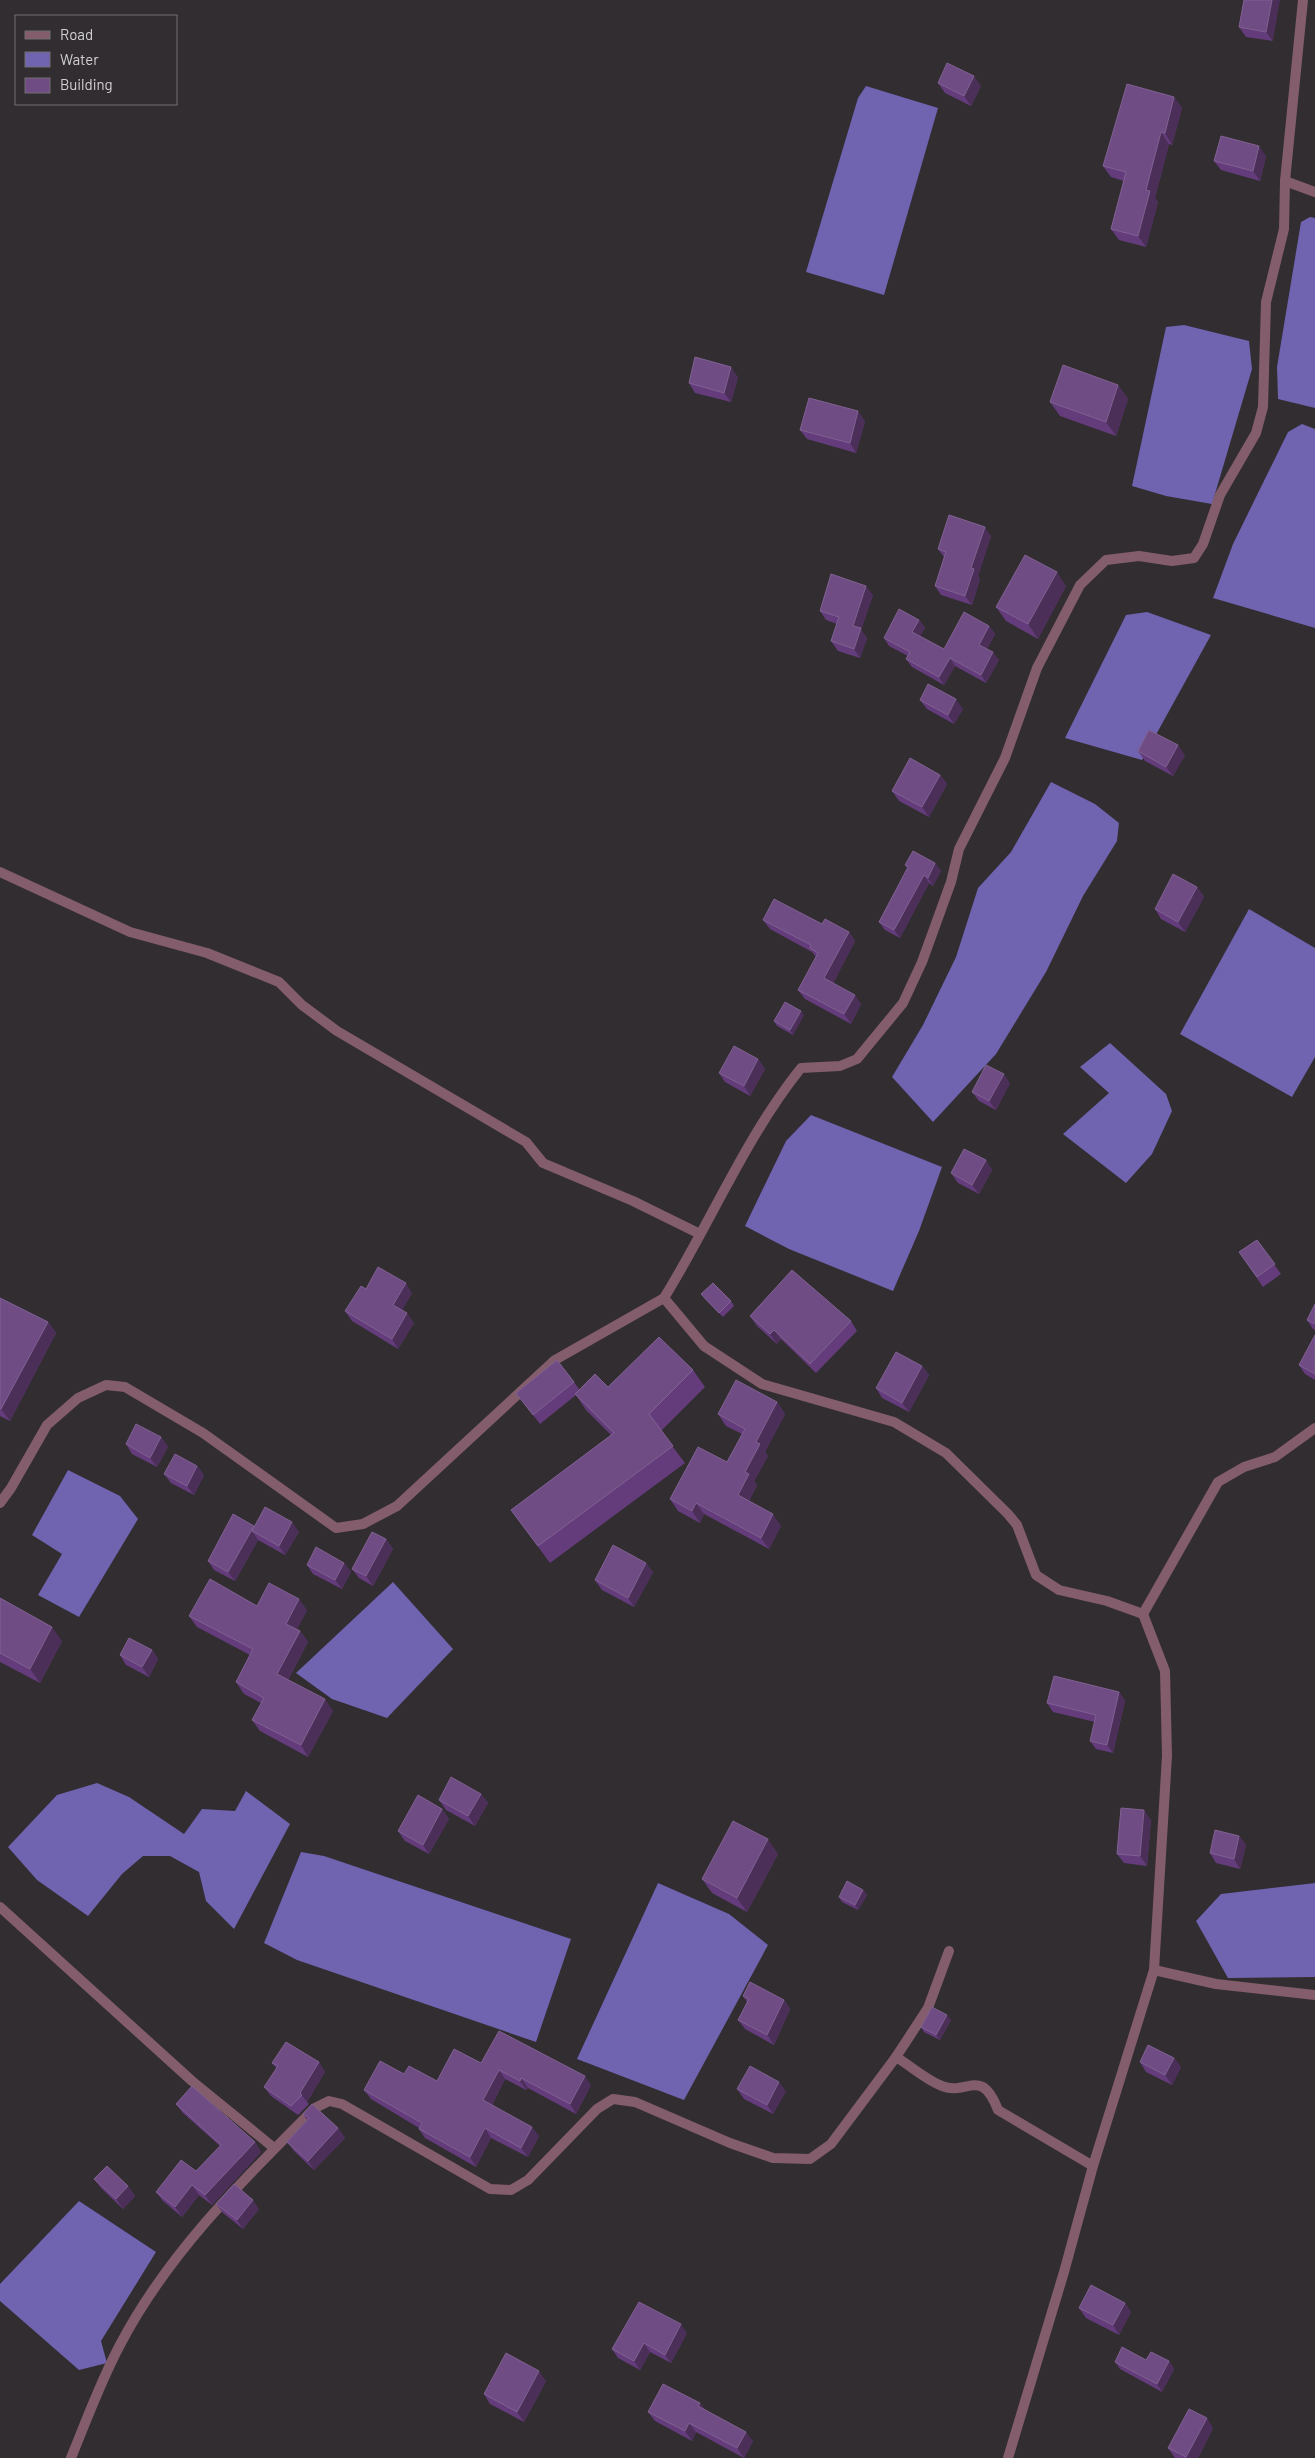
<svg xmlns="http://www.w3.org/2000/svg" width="1315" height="2458" viewBox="0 0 1315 2458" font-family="Barlow,sans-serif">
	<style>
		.water { fill: #7063b0 }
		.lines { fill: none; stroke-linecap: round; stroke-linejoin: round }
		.street { stroke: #835d6c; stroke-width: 10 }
		.wall { fill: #643c7c }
		.shaded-wall { fill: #4b2f59 }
		.building { fill: #704c85; stroke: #806191 }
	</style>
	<rect width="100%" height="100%" fill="#312d30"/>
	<!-- water -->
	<g class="water">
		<path d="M866 86 938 108 884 295 806 272 858 98Z"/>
		<path d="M1310 217 1315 218V408L1278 399 1277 367 1301 222Z"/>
		<path d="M1184 325 1249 341 1252 369 1212 504 1166 496 1132 486 1166 327Z"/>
		<path d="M1302 424 1315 429V628L1213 598 1233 544 1288 432Z"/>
		<path d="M1147 612 1211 635 1142 760 1065 738 1126 615Z"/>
		<path d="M1051 782 1095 804 1119 823 1117 841 1083 896 1046 972 996 1054 933 1122 892 1077 923 1025 956 957 978 888 1011 852Z"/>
		<path d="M1249 909 1315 948V1057L1292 1097 1180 1034Z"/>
		<path d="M1110 1043 1166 1094 1172 1111 1152 1154 1126 1183 1063 1134 1109 1093 1080 1067Z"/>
		<path d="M811 1115 942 1167 919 1231 893 1291 789 1249 745 1226 786 1141Z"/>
		<path d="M68 1470 120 1496 138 1519 79 1617 38 1595 62 1554 32 1535Z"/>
		<path d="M393 1582 453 1649 387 1718 332 1699 296 1673Z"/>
		<path d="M97 1783 129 1797 184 1834 202 1809 235 1811 246 1791 290 1824 234 1929 206 1901 199 1872 170 1856H143L122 1874 88 1916 37 1880 8 1847 57 1795Z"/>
		<path d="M301 1852 324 1856 571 1939 536 2042 297 1960 264 1943Z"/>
		<path d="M658 1883 729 1914 768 1945 684 2100 577 2059Z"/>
		<path d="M1315 1883V1977L1228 1978 1196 1921 1221 1894Z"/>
		<path d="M79 2201 156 2252 101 2341 107 2363 79 2370 0 2301V2284Z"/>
	</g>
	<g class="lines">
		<!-- street -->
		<g class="street">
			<path d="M1285 181 1315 192"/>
			<path d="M0 872 130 932 207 953 279 982 302 1005 337 1031 526 1142 543 1163 633 1201 700 1234"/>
			<path d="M0 1503 11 1488 47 1425 78 1398 106 1385 125 1387 203 1433 336 1528 363 1524 397 1506 555 1360 664 1298"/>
			<path d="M1143 1614 1218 1482 1244 1467 1275 1457 1315 1428"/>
			<path d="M0 1907 192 2081 274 2148"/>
			<path d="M1154 1970 1216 1984 1315 1995"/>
			<path d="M896 2057 928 2008 949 1951"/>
			<path d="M71 2458C87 2419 101 2380 121 2343 169 2252 243 2180 315 2108L329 2101 342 2104 490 2189 511 2190 528 2180 597 2109 613 2099 635 2102 730 2143 773 2158 810 2159 831 2144 896 2057C911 2066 926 2080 942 2086 967 2096 981 2066 998 2110L1093 2166"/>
			<path d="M1008 2458 1064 2272 1093 2166 1154 1970 1167 1756 1165 1671 1143 1614 1107 1601 1059 1590 1036 1575 1017 1525 1008 1514 946 1453 894 1422 762 1384 704 1346 664 1298C711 1222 745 1138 801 1068L840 1066 857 1059 903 1003 922 962 951 882 959 849 1005 758 1037 668 1080 585 1106 560 1139 556 1172 561 1194 558 1203 544 1220 495 1256 433 1263 407 1266 302 1284 229 1285 181 1303 0"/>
		</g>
	</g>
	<!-- wall -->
	<g class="wall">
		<path d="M1244 0 1273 41 1246 37 1239 27Z"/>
		<path d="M938 83 981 86 971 106 945 93Z"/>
		<path d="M1174 97 1182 108 1172 145 1169 144 1155 198 1158 202 1146 247 1119 240 1111 229 1124 181 1111 177 1103 166Z"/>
		<path d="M1266 156 1260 181 1221 170 1214 161Z"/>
		<path d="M738 377 731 402 695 393 689 383Z"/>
		<path d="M1118 385 1128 399 1116 436 1060 416 1050 402Z"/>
		<path d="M865 421 856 453 807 439 800 430Z"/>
		<path d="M991 536 978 576 980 579 972 605 941 595 935 586 944 557 938 549Z"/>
		<path d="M1066 586 1038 639 1006 621 996 607Z"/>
		<path d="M873 595 861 630 867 638 860 658 838 651 831 641 837 624 826 620 820 611Z"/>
		<path d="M919 620 925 628 920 636 944 649 989 626 995 634 987 649 999 660 986 683 955 666 944 685 912 667 906 659 908 656 889 646 884 638Z"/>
		<path d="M920 700 963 709 954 724 927 709Z"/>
		<path d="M1138 751 1185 755 1173 776 1145 761Z"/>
		<path d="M940 775 947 784 929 817 899 801 892 791Z"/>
		<path d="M935 863 941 871 933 886 929 883 900 938 885 930 879 922 908 869 905 865Z"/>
		<path d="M1197 887 1204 897 1185 932 1161 919 1155 909Z"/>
		<path d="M763 920 822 924 849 932 855 941 833 983 861 1004 851 1024 805 999 798 990 816 957 812 952 770 929Z"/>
		<path d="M804 1015 793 1035 777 1026 774 1021Z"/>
		<path d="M758 1059 765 1069 750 1096 725 1082 719 1073Z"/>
		<path d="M1010 1083 996 1110 979 1101 972 1092Z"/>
		<path d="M986 1160 992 1170 979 1194 958 1183 951 1173Z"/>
		<path d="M1257 1240 1281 1274 1263 1287 1239 1252Z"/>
		<path d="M366 1289 412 1293 402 1310 414 1323 398 1349 352 1321 345 1311Z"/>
		<path d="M701 1294 731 1301 734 1306 723 1317 705 1299Z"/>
		<path d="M0 1298 48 1322 56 1333 10 1421 0 1416Z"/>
		<path d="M1315 1304V1330L1313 1329 1307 1320Z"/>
		<path d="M750 1316 851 1321 857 1331 816 1373 781 1339 777 1344 757 1326Z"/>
		<path d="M1315 1335V1380L1305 1374 1299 1365Z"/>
		<path d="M922 1366 929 1375 909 1412 882 1398 876 1388Z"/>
		<path d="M693 1370 705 1387 661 1431 685 1463 550 1563 511 1510 611 1435 586 1410 576 1395 540 1424 516 1393 574 1382 579 1389 608 1387Z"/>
		<path d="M777 1402 785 1414 765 1452 768 1456 754 1481 757 1485 749 1501 781 1526 769 1549 704 1514 700 1523 678 1511 670 1499 727 1462 742 1434 726 1426 718 1414Z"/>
		<path d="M161 1437 168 1447 157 1467 132 1454 126 1444Z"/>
		<path d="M197 1466 204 1475 194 1495 171 1483 164 1474Z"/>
		<path d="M254 1526 299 1532 285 1555 258 1540 235 1581 214 1570 208 1561Z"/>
		<path d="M386 1539 393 1549 373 1586 359 1578 352 1569Z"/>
		<path d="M344 1563 351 1572 342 1589 313 1574 307 1565Z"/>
		<path d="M653 1572 634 1607 602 1590 595 1580Z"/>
		<path d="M0 1598 62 1641 40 1683 0 1662Z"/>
		<path d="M257 1606 307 1610 297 1629 300 1631 308 1642 288 1680 333 1711 308 1757 260 1731 252 1720 261 1703 244 1694 236 1682 250 1655 197 1627 189 1616Z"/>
		<path d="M152 1650 158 1659 149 1677 126 1665 120 1655Z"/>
		<path d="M1119 1692 1125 1701 1113 1753 1096 1749 1090 1741 1095 1722 1053 1712 1047 1703Z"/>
		<path d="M481 1794 488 1803 475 1826 446 1810 439 1800Z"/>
		<path d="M442 1809 449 1819 429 1854 405 1841 398 1831Z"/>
		<path d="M1151 1820 1147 1866 1124 1863 1117 1854Z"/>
		<path d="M1239 1836 1246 1845 1240 1869 1216 1863 1210 1853Z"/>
		<path d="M778 1854 747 1912 712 1893 702 1879Z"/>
		<path d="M863 1890 867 1895 858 1910 842 1902 839 1897Z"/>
		<path d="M743 1996 784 2000 790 2009 774 2045 745 2029 738 2020 747 2002Z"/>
		<path d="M951 2020 940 2040 924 2032 921 2027Z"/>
		<path d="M1174 2058 1181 2067 1172 2085 1146 2072 1140 2062Z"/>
		<path d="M319 2062 325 2072 307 2102 309 2104 298 2115 271 2096 264 2087 277 2069 272 2063Z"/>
		<path d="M481 2063 591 2085 576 2114 528 2088 526 2090 505 2079 492 2105 539 2136 528 2157 491 2138 476 2167 425 2138 419 2129V2128L371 2099 364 2090 404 2074 437 2081Z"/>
		<path d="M737 2089 786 2091 773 2114 744 2099Z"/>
		<path d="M176 2104 255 2142 261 2152 212 2205 199 2195 182 2217 163 2201 156 2192 196 2171 220 2146 183 2113Z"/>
		<path d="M303 2114 338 2128 345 2138 314 2170 294 2151 287 2142 307 2120Z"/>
		<path d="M94 2179 128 2186 135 2196 123 2209 101 2188Z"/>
		<path d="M216 2204 259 2209 243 2229 223 2213Z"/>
		<path d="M1125 2303 1131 2312 1119 2335 1086 2318 1079 2308Z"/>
		<path d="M687 2333 671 2363 650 2352 640 2370 618 2358 612 2349Z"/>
		<path d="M1146 2360 1169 2361 1174 2369 1162 2392 1120 2369 1115 2362Z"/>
		<path d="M546 2381 524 2422 490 2404 484 2394Z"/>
		<path d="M700 2403 704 2409 753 2441 744 2458 696 2432 692 2441 655 2421 648 2412Z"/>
		<path d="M1213 2428 1198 2458H1175L1168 2448Z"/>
	</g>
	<!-- shaded-wall -->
	<g class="shaded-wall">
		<path d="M1272 0H1280L1273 41 1266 32Z"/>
		<path d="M974 76 981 86 971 106 964 96Z"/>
		<path d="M1174 97 1182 108 1172 145 1165 133Z"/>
		<path d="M1161 132 1169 144 1155 198 1158 202 1146 247 1138 236 1146 190Z"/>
		<path d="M1259 146 1266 156 1260 181 1253 171Z"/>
		<path d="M731 367 738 377 731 402 724 393Z"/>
		<path d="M1118 385 1128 399 1116 436 1106 422Z"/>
		<path d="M858 411 865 421 856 453 850 443Z"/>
		<path d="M985 527 991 536 978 576 980 579 972 605 965 596 971 568Z"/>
		<path d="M1057 572 1066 586 1038 639 1028 624Z"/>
		<path d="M866 586 873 595 861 630 867 638 860 658 854 649 853 626Z"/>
		<path d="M919 620 925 628 918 640 912 632Z"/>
		<path d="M989 626 995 634 985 653 979 645Z"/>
		<path d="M993 652 999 660 986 683 981 675Z"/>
		<path d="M950 658 955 666 944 685 939 677Z"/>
		<path d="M956 699 963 709 954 724 948 715Z"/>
		<path d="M1178 745 1185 755 1173 776 1166 767Z"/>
		<path d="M940 775 947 784 929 817 922 807Z"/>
		<path d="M935 863 941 871 933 886 928 878Z"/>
		<path d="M924 875 929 883 900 938 894 930Z"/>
		<path d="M1197 887 1204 897 1185 932 1178 922Z"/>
		<path d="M849 932 855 941 831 988 824 978Z"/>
		<path d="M855 995 861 1004 851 1024 844 1014Z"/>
		<path d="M801 1011 804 1015 793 1035 790 1030Z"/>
		<path d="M758 1059 765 1069 750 1096 744 1086Z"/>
		<path d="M1004 1074 1010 1083 996 1110 989 1101Z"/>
		<path d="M986 1160 992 1170 979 1194 972 1185Z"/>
		<path d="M406 1283 412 1293 400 1314 393 1305Z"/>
		<path d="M407 1313 414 1323 398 1349 392 1339Z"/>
		<path d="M48 1322 56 1333 10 1421 1 1409Z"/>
		<path d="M774 1330 781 1339 777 1344 770 1334Z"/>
		<path d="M922 1366 929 1375 909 1412 902 1403Z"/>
		<path d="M777 1402 785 1414 765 1452 768 1456 754 1481 757 1485 746 1506 738 1495 756 1442Z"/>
		<path d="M161 1437 168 1447 157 1467 150 1458Z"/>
		<path d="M197 1466 204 1475 194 1495 187 1486Z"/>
		<path d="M696 1503 704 1514 700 1523 692 1511Z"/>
		<path d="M773 1514 781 1526 769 1549 761 1538Z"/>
		<path d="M292 1522 299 1532 285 1555 279 1546Z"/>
		<path d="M254 1526 252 1531 258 1540 235 1581 228 1572Z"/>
		<path d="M386 1539 393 1549 373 1586 366 1576Z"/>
		<path d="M344 1563 351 1572 342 1589 335 1580Z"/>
		<path d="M646 1563 653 1572 634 1607 628 1598Z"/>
		<path d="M299 1599 307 1610 294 1635 286 1624Z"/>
		<path d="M52 1627 62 1641 40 1683 30 1669Z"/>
		<path d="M300 1631 308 1642 285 1685 277 1674Z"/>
		<path d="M152 1650 158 1659 149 1677 142 1667Z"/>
		<path d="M1119 1692 1125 1701 1113 1753 1107 1745Z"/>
		<path d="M325 1699 333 1711 308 1757 301 1745Z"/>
		<path d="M481 1794 488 1803 475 1826 468 1816Z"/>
		<path d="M442 1809 449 1819 429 1854 423 1845Z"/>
		<path d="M1144 1810 1151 1820 1147 1866 1140 1856Z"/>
		<path d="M1239 1836 1246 1845 1240 1869 1234 1859Z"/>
		<path d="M768 1839 778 1854 747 1912 737 1898Z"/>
		<path d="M863 1890 867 1895 858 1910 855 1905Z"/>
		<path d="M784 2000 790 2009 774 2045 767 2035Z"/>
		<path d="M947 2015 951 2020 940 2040 936 2035Z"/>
		<path d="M1174 2058 1181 2067 1172 2085 1165 2075Z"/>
		<path d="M319 2062 325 2072 307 2102 300 2093Z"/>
		<path d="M499 2070 505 2079 489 2110 483 2100Z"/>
		<path d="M585 2076 591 2085 576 2114 570 2104Z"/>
		<path d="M521 2078 528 2088 526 2090 520 2081Z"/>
		<path d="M779 2082 786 2091 773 2114 767 2105Z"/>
		<path d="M532 2127 539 2136 528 2157 521 2148Z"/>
		<path d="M338 2128 345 2138 314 2170 308 2161Z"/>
		<path d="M485 2128 491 2138 476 2167 470 2157Z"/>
		<path d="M255 2142 261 2152 212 2205 205 2195Z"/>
		<path d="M192 2185 199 2195 182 2217 175 2207Z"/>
		<path d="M128 2186 135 2196 123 2209 116 2199Z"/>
		<path d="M253 2200 259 2209 243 2229 237 2220Z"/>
		<path d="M1125 2303 1131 2312 1119 2335 1113 2325Z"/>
		<path d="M681 2324 687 2333 671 2363 665 2355Z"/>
		<path d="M644 2343 650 2352 640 2370 634 2361Z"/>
		<path d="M1169 2361 1174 2369 1162 2392 1157 2384Z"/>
		<path d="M539 2371 546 2381 524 2422 517 2412Z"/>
		<path d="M700 2403 706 2413 698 2406Z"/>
		<path d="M1207 2418 1213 2428 1198 2458H1187L1186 2457Z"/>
		<path d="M689 2423 696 2432 692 2441 685 2431Z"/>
		<path d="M746 2432 753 2441 744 2458 737 2448Z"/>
	</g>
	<!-- building -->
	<g class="building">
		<path d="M1244 0H1272L1266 32 1239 27Z"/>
		<path d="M947 63 974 76 964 96 938 83Z"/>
		<path d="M1127 84 1174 97 1165 133 1161 132 1146 190 1150 191 1138 236 1111 229 1126 172 1103 166Z"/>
		<path d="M1221 136 1259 146 1253 171 1214 161Z"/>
		<path d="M695 357 731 367 724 393 689 383Z"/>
		<path d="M1063 365 1118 385 1106 422 1050 402Z"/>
		<path d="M809 398 858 411 850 443 800 430Z"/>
		<path d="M949 515 985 527 971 568 974 569 965 596 935 586 946 552 938 549Z"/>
		<path d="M1025 555 1057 572 1028 624 996 607Z"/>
		<path d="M831 574 866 586 853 626 861 628 854 649 831 641 839 617 820 611Z"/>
		<path d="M899 609 919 620 912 632 944 649 964 612 989 626 979 645 993 652 981 675 950 658 939 677 906 659 910 652 884 638Z"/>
		<path d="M928 684 956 699 948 715 920 700Z"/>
		<path d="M1149 730 1178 745 1166 767 1138 751Z"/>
		<path d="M910 758 940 775 922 807 892 791Z"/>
		<path d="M913 851 935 863 928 878 924 875 894 930 879 922 908 867 905 865Z"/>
		<path d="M1173 874 1197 887 1178 922 1155 909Z"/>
		<path d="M774 899 822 924 825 919 849 932 824 978 855 995 844 1014 798 990 818 953 810 948 811 945 763 920Z"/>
		<path d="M785 1002 801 1011 790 1030 774 1021Z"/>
		<path d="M734 1046 758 1059 744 1086 719 1073Z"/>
		<path d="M986 1065 1004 1074 989 1101 972 1092Z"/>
		<path d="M964 1149 986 1160 972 1185 951 1173Z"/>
		<path d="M1257 1240 1275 1264 1257 1277 1239 1252Z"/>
		<path d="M378 1267 406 1283 393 1305 407 1313 392 1339 345 1311 361 1286 366 1289Z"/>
		<path d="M792 1270 851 1321 810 1364 774 1330 770 1334 750 1316Z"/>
		<path d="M713 1283 731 1301 719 1313 701 1294Z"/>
		<path d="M0 1298 48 1322 1 1409H0Z"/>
		<path d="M1315 1304V1324L1307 1320Z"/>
		<path d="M1315 1335V1374L1299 1365Z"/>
		<path d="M659 1337 693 1370 649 1414 673 1446 538 1546 511 1510 614 1433 575 1394 595 1374 608 1387Z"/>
		<path d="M896 1352 922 1366 902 1403 876 1388Z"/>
		<path d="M557 1360 574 1382 533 1415 516 1393Z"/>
		<path d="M736 1380 777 1402 756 1442 760 1444 745 1472 749 1474 738 1495 773 1514 761 1538 696 1503 692 1511 670 1499 698 1447 727 1462 745 1429 718 1414Z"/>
		<path d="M136 1424 161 1437 150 1458 126 1444Z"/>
		<path d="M175 1454 197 1466 187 1486 164 1474Z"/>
		<path d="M265 1507 292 1522 279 1546 252 1531Z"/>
		<path d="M233 1514 254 1526 228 1572 208 1561Z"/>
		<path d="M372 1532 386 1539 366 1576 352 1569Z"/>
		<path d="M613 1545 646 1563 628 1598 595 1580Z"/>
		<path d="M316 1547 344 1563 335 1580 307 1565Z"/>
		<path d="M210 1579 257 1606 269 1583 299 1599 286 1624 300 1631 277 1674 325 1699 301 1745 252 1720 264 1698 236 1682 253 1649 189 1616Z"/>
		<path d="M0 1598 52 1627 30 1669 0 1653Z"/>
		<path d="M129 1638 152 1650 142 1667 120 1655Z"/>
		<path d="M1054 1676 1119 1692 1107 1745 1090 1741 1096 1715 1047 1703Z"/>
		<path d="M451 1777 481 1794 468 1816 439 1800Z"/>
		<path d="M418 1795 442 1809 423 1845 398 1831Z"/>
		<path d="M1121 1808 1144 1810 1140 1856 1117 1854Z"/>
		<path d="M733 1821 768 1839 737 1898 702 1879Z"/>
		<path d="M1215 1830 1239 1836 1234 1859 1210 1853Z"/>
		<path d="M847 1881 863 1890 855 1905 839 1897Z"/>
		<path d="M750 1982 784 2000 767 2035 738 2020 749 1999 743 1996Z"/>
		<path d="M932 2007 947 2015 936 2035 921 2027Z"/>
		<path d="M499 2031 585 2076 570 2104 521 2078 520 2081 499 2070 483 2100 532 2127 521 2148 485 2128 470 2157 419 2129 422 2123 364 2090 380 2061 404 2074 409 2066 437 2081 454 2049 481 2063Z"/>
		<path d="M286 2042 319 2062 300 2093 302 2095 291 2106 264 2087 278 2066 272 2063Z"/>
		<path d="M1148 2045 1174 2058 1165 2075 1140 2062Z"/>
		<path d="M750 2066 779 2082 767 2105 737 2089Z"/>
		<path d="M192 2086 255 2142 205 2195 192 2185 175 2207 156 2192 181 2160 196 2171 221 2145 176 2104Z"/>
		<path d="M312 2104 338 2128 308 2161 287 2142 309 2118 303 2114Z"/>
		<path d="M107 2166 128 2186 116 2199 94 2179Z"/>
		<path d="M234 2184 253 2200 237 2220 216 2204Z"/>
		<path d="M1091 2285 1125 2303 1113 2325 1079 2308Z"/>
		<path d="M639 2302 681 2324 665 2355 644 2343 634 2361 612 2349Z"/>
		<path d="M1122 2347 1146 2360 1151 2352 1169 2361 1157 2384 1115 2362Z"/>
		<path d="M506 2353 539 2371 517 2412 484 2394Z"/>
		<path d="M663 2384 700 2403 698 2406 746 2432 737 2448 689 2423 685 2431 648 2412Z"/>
		<path d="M1189 2409 1207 2418 1186 2457 1168 2448Z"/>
	</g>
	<!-- legend -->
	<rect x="15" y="15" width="162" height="90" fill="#312d30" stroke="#726f71"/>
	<rect x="25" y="31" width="25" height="8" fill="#835d6c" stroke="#726f71"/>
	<text x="60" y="40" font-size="15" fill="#d3d1d3">Road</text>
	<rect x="25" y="52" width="25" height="15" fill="#7063b0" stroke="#726f71"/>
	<text x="60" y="65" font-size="15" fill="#d3d1d3">Water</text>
	<rect x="25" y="78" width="25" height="15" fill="#704c85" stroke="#726f71"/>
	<text x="60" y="90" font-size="15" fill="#d3d1d3">Building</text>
</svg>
